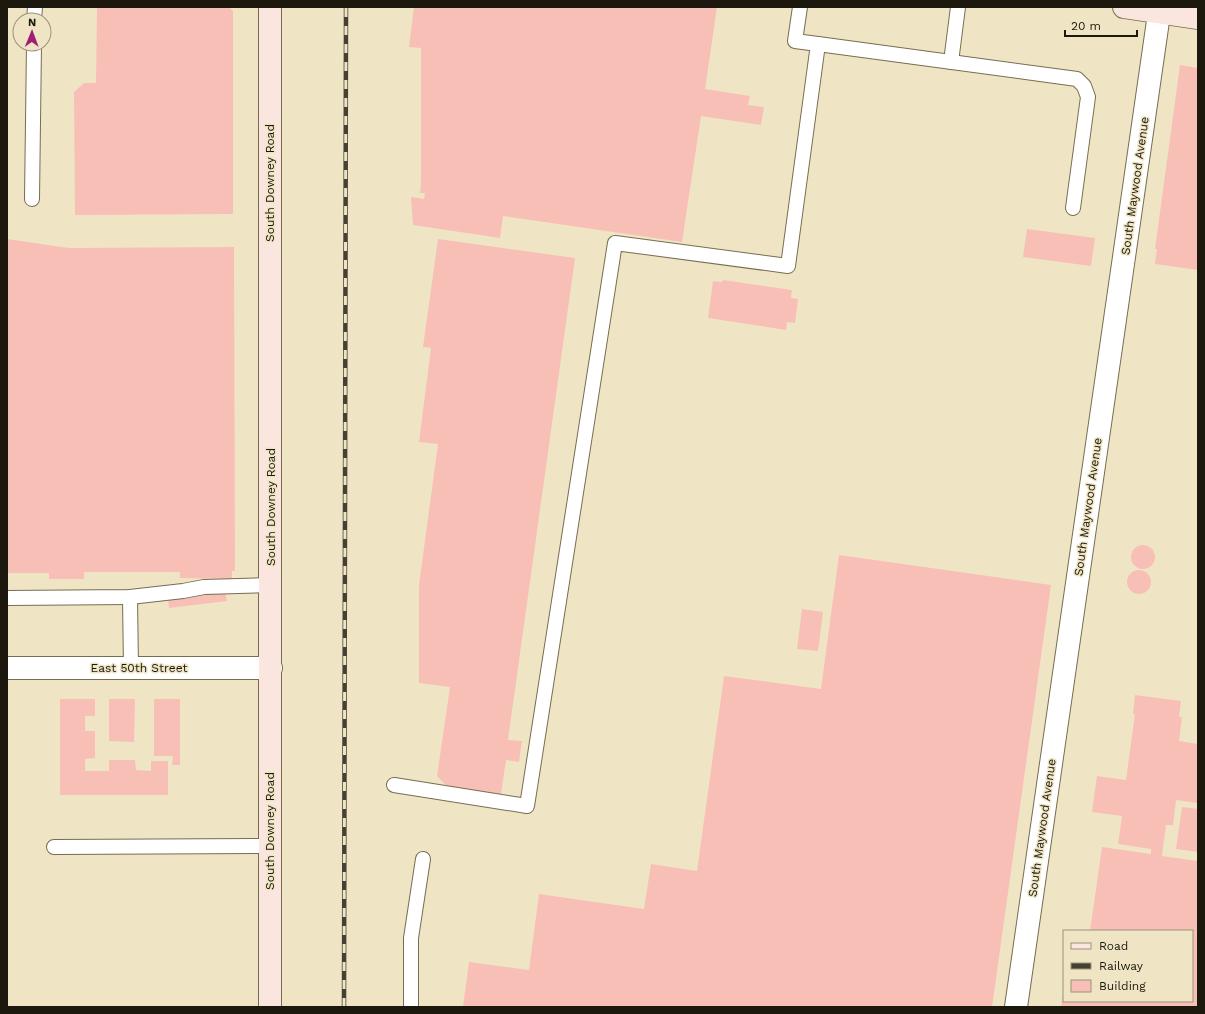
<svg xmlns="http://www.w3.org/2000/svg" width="1205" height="1014" viewBox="0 0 1205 1014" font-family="'Work Sans',sans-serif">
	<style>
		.building { fill: #f8bfb7 }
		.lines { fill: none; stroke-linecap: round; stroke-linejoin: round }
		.service-casing { stroke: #766d51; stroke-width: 16 }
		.minor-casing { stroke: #766d51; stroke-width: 24 }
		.secondary-casing { stroke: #766d51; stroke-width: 24 }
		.service { stroke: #fff; stroke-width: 14 }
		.minor { stroke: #fff; stroke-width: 22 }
		.secondary { stroke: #fbe6df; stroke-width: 22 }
		.rail-casing { stroke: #454031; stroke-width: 4.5 }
		.rail { stroke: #efe5c5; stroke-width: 3; stroke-dasharray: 9; stroke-linecap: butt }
		.labels { text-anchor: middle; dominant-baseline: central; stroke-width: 3; stroke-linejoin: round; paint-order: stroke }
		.street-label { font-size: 12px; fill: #1c180d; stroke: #efe5c5 }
	</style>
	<rect width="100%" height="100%" fill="#efe5c5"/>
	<!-- building -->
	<g class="building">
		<path d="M97 7H229L233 11V214L75 215 74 92 84 83H96Z"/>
		<path d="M414 7H717L705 89 750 96 748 105 764 107 761 125 701 116 682 242 503 216 500 238 413 225 411 197 424 199 425 193H420L421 182V48L409 47Z"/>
		<path d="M1180 65 1198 68V270L1155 264 1157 249H1155Z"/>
		<path d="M1027 229 1095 238 1091 266 1023 257Z"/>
		<path d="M7 239 69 248 234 247 235 571H232V579L180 578V572H84V579H49V573H7Z"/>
		<path d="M438 239 575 258 508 740 522 741 519 762 506 760 501 794 451 788V786L446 785 437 776 450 687 419 683V585L438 444 419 442 431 348 423 347Z"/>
		<path d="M723 280 792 290 791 298 798 299 795 323 787 322 786 330 708 318 713 281 722 282Z"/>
		<circle cx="1143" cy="557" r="12"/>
		<path d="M839 555 1051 585 992 1007H463L469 962 529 970 539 894 644 909 651 864 697 871 724 676 821 689Z"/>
		<circle cx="1139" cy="582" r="12"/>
		<path d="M225 591 227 601 169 608 168 598Z"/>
		<path d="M802 609 823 612 818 651 797 649Z"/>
		<path d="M1135 695 1181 701 1179 717H1182L1179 741 1198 744V803L1176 800 1173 825H1166L1162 856 1198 861V1007H1061L1063 993 1064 1001H1192V931H1090L1102 847 1151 854V849L1118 844 1122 816 1092 812 1097 776 1126 780 1135 714H1133Z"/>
		<path d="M60 699H95V716H85V731H95V758L85 759V771H109V760H135L136 770 151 771V761H168V795H60Z"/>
		<path d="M109 699H135L134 742 109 741Z"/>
		<path d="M154 699H180V765H172L173 756H154Z"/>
		<path d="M1182 807 1198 809V852L1176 849Z"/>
	</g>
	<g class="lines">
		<!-- service casing -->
		<g class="service-casing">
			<g id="service">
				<path d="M34 20 35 7"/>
				<path d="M818 44 1077 79 1084 86 1088 97 1073 208"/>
				<path d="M951 62 958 7"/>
				<path d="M32 199 34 44"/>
				<path d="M130 597 131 668"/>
				<path d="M7 598 130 597 183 591 204 587 271 585"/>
				<path d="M394 785 527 806 615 243 788 266 818 44 795 41 800 7"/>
				<path d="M54 847 270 846"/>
				<path d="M411 1007V938L423 859"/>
			</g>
		</g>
		<!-- minor casing -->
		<g class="minor-casing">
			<g id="minor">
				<path d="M7 668H271"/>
				<path d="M1016 1007 1160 7"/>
			</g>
		</g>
		<!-- secondary casing -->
		<g class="secondary-casing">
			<g id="secondary">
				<path d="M270 7V1007"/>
				<path d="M1124 7 1198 18"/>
			</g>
		</g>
		<!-- service -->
		<use href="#service" class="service"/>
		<!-- minor -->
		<use href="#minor" class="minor"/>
		<!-- secondary -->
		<use href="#secondary" class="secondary"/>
		<!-- rail casing -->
		<g class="rail-casing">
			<path id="rail" d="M344 1007 346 7"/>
		</g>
		<!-- rail -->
		<use href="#rail" class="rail"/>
	</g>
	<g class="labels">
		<!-- street labels -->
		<g class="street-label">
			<text transform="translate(270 183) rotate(-90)">South Downey Road</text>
			<text transform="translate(1135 186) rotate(-82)">South Maywood Avenue</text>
			<text transform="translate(271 507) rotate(-90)">South Downey Road</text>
			<text transform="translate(1088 507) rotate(-82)">South Maywood Avenue</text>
			<text x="139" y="668">East 50th Street</text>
			<text transform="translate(1042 828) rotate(-82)">South Maywood Avenue</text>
			<text transform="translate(270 831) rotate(-90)">South Downey Road</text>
		</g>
	</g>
	<!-- border -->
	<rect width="1205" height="1014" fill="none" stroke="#1c180d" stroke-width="16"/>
	<!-- legend -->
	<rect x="1063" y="930" width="130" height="72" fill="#efe5c5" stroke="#9b937b"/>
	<rect x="1071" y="943" width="20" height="6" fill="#fbe6df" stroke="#9b937b"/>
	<text x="1099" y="950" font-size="12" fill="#1c180d">Road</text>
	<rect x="1071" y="963" width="20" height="6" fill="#454031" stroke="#9b937b"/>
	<text x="1099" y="970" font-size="12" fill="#1c180d">Railway</text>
	<rect x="1071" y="980" width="20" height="12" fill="#f8bfb7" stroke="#9b937b"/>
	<text x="1099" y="990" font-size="12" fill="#1c180d">Building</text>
	<!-- north arrow -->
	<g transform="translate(32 32) rotate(1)"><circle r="19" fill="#efe5c5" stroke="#9b937b"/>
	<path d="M0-3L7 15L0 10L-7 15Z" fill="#9f1f72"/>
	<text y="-6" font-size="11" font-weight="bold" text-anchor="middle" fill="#1c180d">N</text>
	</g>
	<!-- scale -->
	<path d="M1065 30v6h72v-6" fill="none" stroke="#1c180d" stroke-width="2"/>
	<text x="1071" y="30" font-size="12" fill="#1c180d" stroke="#efe5c5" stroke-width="3" paint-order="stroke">20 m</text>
</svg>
